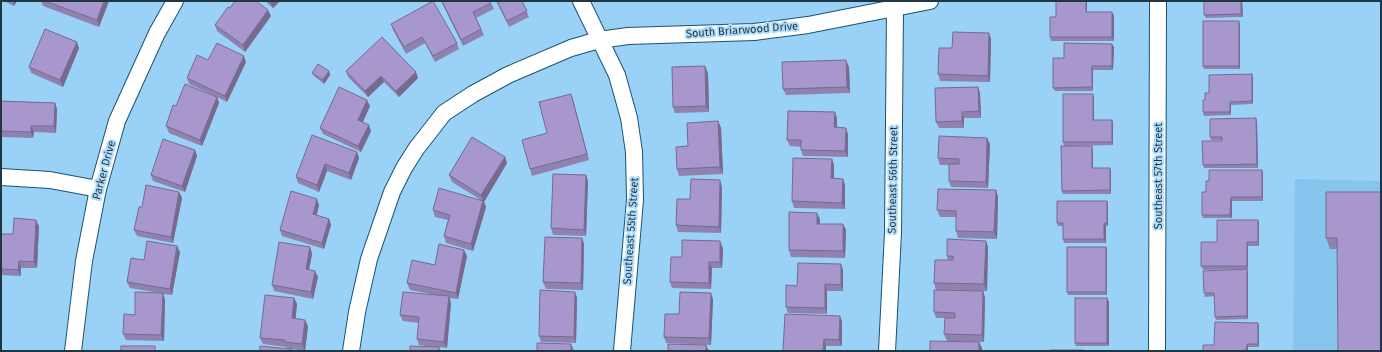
<svg xmlns="http://www.w3.org/2000/svg" width="1382" height="352" viewBox="0 0 1382 352" font-family="'Fira Sans',sans-serif">
	<style>
		.built { fill: #87c5ef }
		.lines { fill: none; stroke-linecap: round; stroke-linejoin: round }
		.street-casing { stroke: #1b5272; stroke-width: 18 }
		.street { stroke: #fff; stroke-width: 16 }
		.wall { fill: #9082af }
		.shaded-wall { fill: #766a8f }
		.building { fill: #a897cc; stroke: #766a8f }
		.labels { text-anchor: middle; dominant-baseline: central; stroke-width: 4; stroke-linejoin: round; paint-order: stroke }
		.street-label { font-size: 11px; fill: #1f3644; stroke: #b1ddfb }
	</style>
	<rect width="100%" height="100%" fill="#9ad1f6"/>
	<!-- built -->
	<path class="built" d="M1295 179 1381 181V351H1293Z"/>
	<g class="lines">
		<!-- street casing -->
		<g class="street-casing">
			<g id="street">
				<path d="M581 1 617 75 629 118 634 152 635 200 622 351"/>
				<path d="M1 177 50 180 98 189"/>
				<path d="M73 351 84 261 98 189 117 121 157 33 175 1"/>
				<path d="M351 351 357 312 369 259 392 192 404 168 416 149 444 113 473 94 508 75 571 48 599 40 628 36 754 32 808 25 930 1"/>
				<path d="M887 351 893 233 895 9"/>
				<path d="M1157 351 1158 1"/>
			</g>
		</g>
		<!-- street -->
		<use href="#street" class="street"/>
	</g>
	<!-- wall -->
	<g class="wall">
		<path d="M4 1H17L14 6Z"/>
		<path d="M41 1H109L99 27 43 6Z"/>
		<path d="M265 1H280L273 8Z"/>
		<path d="M441 1H490L494 9 476 18 484 35 463 46Z"/>
		<path d="M496 1H523H522L529 17 509 27Z"/>
		<path d="M1087 1V12H1112L1114 16V41H1051L1050 37 1056 17Z"/>
		<path d="M1204 1H1242L1243 17 1206 18 1204 15Z"/>
		<path d="M230 8 271 16 245 52 217 31 215 25Z"/>
		<path d="M391 24 457 43 459 49 435 62 425 43 406 54 393 30Z"/>
		<path d="M1240 24V69H1204L1203 66Z"/>
		<path d="M989 33 991 39 990 82 940 81 938 74 952 48Z"/>
		<path d="M1114 47 1113 70H1093V91H1055L1053 88 1064 58Z"/>
		<path d="M79 48 63 87 31 73 29 67Z"/>
		<path d="M246 62 227 102 217 97 219 103 202 146 169 133 166 126 176 106 213 95 189 84 187 78Z"/>
		<path d="M849 67 850 93 786 95 783 89Z"/>
		<path d="M329 71 330 75 324 84 314 76 312 73Z"/>
		<path d="M346 71 418 78 399 97 384 82 368 97 348 77Z"/>
		<path d="M708 73 709 112 675 113 673 107Z"/>
		<path d="M1252 74 1253 78V104L1231 105V115L1204 116 1203 112 1209 93Z"/>
		<path d="M978 87 980 93 981 118H964V128H939L936 122Z"/>
		<path d="M571 94 573 100 589 160 532 176 530 169 547 133Z"/>
		<path d="M1094 97V120H1112L1113 123V145L1064 146 1063 142Z"/>
		<path d="M1 101 55 103 57 109 56 133 34 132 33 138 1 137Z"/>
		<path d="M370 106 363 122 371 131 361 152 323 134 320 128Z"/>
		<path d="M837 118V127L848 134V157L803 156 801 150V147L790 146 787 140Z"/>
		<path d="M1256 118 1257 122 1258 168H1204L1203 165 1222 141V140H1211L1210 137Z"/>
		<path d="M718 121 721 128 723 174 679 176 677 169 688 146Z"/>
		<path d="M990 144 988 188 951 187 949 181V165H940L938 158Z"/>
		<path d="M195 150 197 156 185 192 153 181 151 175Z"/>
		<path d="M1093 150V168H1110L1111 171V194H1063L1062 191Z"/>
		<path d="M357 152 359 158 351 180 327 171 319 192 298 183 296 177Z"/>
		<path d="M505 157 507 163 484 202 486 207 473 251 446 243 444 236 448 220 435 217 433 210 481 200 452 182 449 175Z"/>
		<path d="M832 159 834 165V178L843 179 845 185V209L794 208 792 201Z"/>
		<path d="M1262 170 1263 173V201H1232V218H1203L1202 215 1209 181Z"/>
		<path d="M586 175 588 181 586 236 553 235 551 228Z"/>
		<path d="M722 187 721 233 678 232 676 225 690 199Z"/>
		<path d="M996 190 998 197 997 239 958 238 956 231V217H940L937 210Z"/>
		<path d="M179 192 182 198 173 243 137 236 134 230 142 207Z"/>
		<path d="M1381 192 1337 249H1330L1326 238Z"/>
		<path d="M1107 201 1108 204V226H1106V243H1064L1063 239V226H1058L1057 223Z"/>
		<path d="M319 205 317 215 329 219 331 225 324 249 282 236 280 230Z"/>
		<path d="M820 219V224H843L846 230 845 258 791 257 789 250Z"/>
		<path d="M1258 220 1259 224V246H1248V269L1203 270 1201 266Z"/>
		<path d="M39 226 37 268H21V276L2 275 1 272V234H13Z"/>
		<path d="M582 238 584 244 583 290 546 289 543 282Z"/>
		<path d="M986 241 988 247 987 291 936 290 934 283 948 260 947 256Z"/>
		<path d="M310 247 312 254 309 269 318 277 313 299 274 291 272 285Z"/>
		<path d="M723 248 722 268H712L711 289 672 288 670 282 682 257Z"/>
		<path d="M1107 250V295H1068L1067 292Z"/>
		<path d="M180 252 172 295 163 294 165 300 164 341 126 340 123 334 135 315 160 293 130 288 127 282 144 260Z"/>
		<path d="M467 256 458 299 449 298 451 303 447 348 439 347 441 351H410L434 347 419 345 417 339 419 323 403 321 400 315 436 295 410 290 407 283 435 265Z"/>
		<path d="M843 270V291H827V314L788 313 786 307 797 286Z"/>
		<path d="M1248 273V319L1216 320 1215 317V296L1205 297 1204 293Z"/>
		<path d="M983 291 985 298 984 342 947 341 944 334 945 318H936L934 312Z"/>
		<path d="M575 292 577 298 576 343 541 342 539 336Z"/>
		<path d="M294 298 297 304 295 319 308 326 305 351 292 349 293 351H260L287 348 286 347 263 344 260 338Z"/>
		<path d="M1107 298 1109 302V346H1076L1075 343Z"/>
		<path d="M713 299 711 345 666 343 664 337 679 314Z"/>
		<path d="M840 316 842 322V346H826V351H783Z"/>
		<path d="M1259 326V347H1248V351H1203L1214 345Z"/>
	</g>
	<!-- shaded-wall -->
	<g class="shaded-wall">
		<path d="M13 1H17L14 6Z"/>
		<path d="M104 1H109L99 27 97 20Z"/>
		<path d="M271 1H280L273 8 270 2Z"/>
		<path d="M1086 1H1087V16L1086 12Z"/>
		<path d="M1241 1H1242L1243 17 1241 14Z"/>
		<path d="M268 10 271 16 245 52 243 45Z"/>
		<path d="M1112 12 1114 16V41L1112 37Z"/>
		<path d="M1239 21 1240 24V69L1239 66Z"/>
		<path d="M989 33 991 39 990 82 988 76Z"/>
		<path d="M77 42 79 48 63 87 60 80Z"/>
		<path d="M1112 44 1114 47 1113 70 1112 66Z"/>
		<path d="M244 56 246 62 227 102 225 96Z"/>
		<path d="M846 60 849 67 850 93 847 87Z"/>
		<path d="M705 66 708 73 709 112 706 106Z"/>
		<path d="M1092 66 1093 70V91L1092 87Z"/>
		<path d="M329 71 330 75 324 84 323 80Z"/>
		<path d="M416 72 418 78 399 97 396 91Z"/>
		<path d="M1252 74 1253 78V104L1252 101Z"/>
		<path d="M381 76 384 82 368 97 365 91Z"/>
		<path d="M978 87 980 93 981 118 979 111Z"/>
		<path d="M571 94 573 100 589 160 587 154Z"/>
		<path d="M1093 94 1094 97V123L1093 120Z"/>
		<path d="M217 97 219 103 202 146 200 140Z"/>
		<path d="M367 100 370 106 361 126 358 120Z"/>
		<path d="M1230 102 1231 105V115L1230 112Z"/>
		<path d="M55 103 57 109 56 133 54 126Z"/>
		<path d="M835 112 837 118V134L834 127Z"/>
		<path d="M962 112 964 118V128L962 121Z"/>
		<path d="M1256 118 1257 122 1258 168 1257 164Z"/>
		<path d="M1112 120 1113 123V145L1112 142Z"/>
		<path d="M718 121 721 128 723 174 720 167Z"/>
		<path d="M369 125 371 131 361 152 358 146Z"/>
		<path d="M31 126 34 132 33 138 31 132Z"/>
		<path d="M846 128 848 134V157L845 151Z"/>
		<path d="M987 138 990 144 988 188 986 182Z"/>
		<path d="M1092 146 1093 150V172L1092 168Z"/>
		<path d="M195 150 197 156 185 192 182 186Z"/>
		<path d="M357 152 359 158 351 180 349 173Z"/>
		<path d="M505 157 507 163 484 202 486 207 473 251 471 244 483 201 481 195Z"/>
		<path d="M832 159 834 165V185L831 178Z"/>
		<path d="M325 164 327 171 319 192 317 185Z"/>
		<path d="M1110 168 1111 171V194L1110 190Z"/>
		<path d="M1262 170 1263 173V201L1262 197Z"/>
		<path d="M586 175 588 181 586 236 584 230Z"/>
		<path d="M843 179 845 185V209L842 203Z"/>
		<path d="M720 180 722 187 721 233 719 227Z"/>
		<path d="M996 190 998 197 997 239 994 232Z"/>
		<path d="M179 192 182 198 173 243 171 237Z"/>
		<path d="M1231 197 1232 201V218L1230 215Z"/>
		<path d="M317 199 319 205 315 220 313 214Z"/>
		<path d="M1107 201 1108 204V226L1107 223Z"/>
		<path d="M817 213 820 219V230L817 224Z"/>
		<path d="M329 219 331 225 324 249 322 243Z"/>
		<path d="M36 220 39 226 37 268 34 262Z"/>
		<path d="M1258 220 1259 224V246L1258 242Z"/>
		<path d="M1104 223 1106 226V243L1104 239Z"/>
		<path d="M843 224 846 230 845 258 843 251Z"/>
		<path d="M582 238 584 244 583 290 581 283Z"/>
		<path d="M720 241 723 248 722 268 720 262Z"/>
		<path d="M986 241 988 247 987 291 984 284Z"/>
		<path d="M1247 242 1248 246V269L1247 266Z"/>
		<path d="M177 246 180 252 172 295 170 289Z"/>
		<path d="M310 247 312 254 308 275 306 269Z"/>
		<path d="M1106 247 1107 250V295L1106 292Z"/>
		<path d="M464 250 467 256 458 299 456 293Z"/>
		<path d="M19 261 21 268V276L18 270Z"/>
		<path d="M709 262 712 268 711 289 709 283Z"/>
		<path d="M841 264 843 270V291L841 285Z"/>
		<path d="M1247 269 1248 273V319L1247 316Z"/>
		<path d="M315 271 318 277 313 299 311 292Z"/>
		<path d="M825 284 827 291V314L825 308Z"/>
		<path d="M983 291 985 298 984 342 982 335Z"/>
		<path d="M575 292 577 298 576 343 574 337Z"/>
		<path d="M163 293 165 300 164 341 161 335Z"/>
		<path d="M711 293 713 299 711 345 709 338Z"/>
		<path d="M449 296 451 303 447 348 444 342Z"/>
		<path d="M294 298 297 304 295 325 292 318Z"/>
		<path d="M1107 298 1109 302V346L1107 343Z"/>
		<path d="M840 316 842 322V346L839 340Z"/>
		<path d="M305 320 308 326 305 351 302 344Z"/>
		<path d="M1258 323 1259 326V347L1258 344Z"/>
		<path d="M824 339 826 346V351H823Z"/>
		<path d="M979 342 982 348V351H979Z"/>
		<path d="M571 344 574 351H571Z"/>
		<path d="M1247 344 1248 347V351H1246Z"/>
		<path d="M706 345 709 351H706Z"/>
	</g>
	<!-- building -->
	<g class="building">
		<path d="M45 1H104L97 20Z"/>
		<path d="M235 1H256L268 10 243 45 215 25 228 7 230 8Z"/>
		<path d="M433 1 457 43 433 56 422 37 404 47 391 24Z"/>
		<path d="M442 1H490L491 3 473 12 481 29 461 40Z"/>
		<path d="M497 1H522L527 11 507 21Z"/>
		<path d="M1056 1H1086V12H1112V37H1050V17H1056Z"/>
		<path d="M1204 1H1241V14L1204 15Z"/>
		<rect x="1203" y="21" width="36" height="45"/>
		<path d="M45 29 77 42 60 80 29 67Z"/>
		<path d="M953 32 989 33 988 76 938 74 939 48H952Z"/>
		<path d="M382 37 416 72 396 91 381 76 365 91 346 71Z"/>
		<path d="M217 43 244 56 225 96 187 78 197 55 208 60Z"/>
		<path d="M1064 43 1112 44V66H1092V87L1053 88V58H1064Z"/>
		<path d="M846 60 847 87 783 89 782 62Z"/>
		<path d="M318 64 329 71 323 80 312 73Z"/>
		<path d="M705 66 706 106 673 107 672 67Z"/>
		<path d="M1252 74V101L1230 102V112H1203V100H1205V93H1209V75Z"/>
		<path d="M185 84 217 97 200 140 166 126 173 105 176 106Z"/>
		<path d="M339 87 367 100 358 120 369 125 358 146 320 128Z"/>
		<path d="M978 87 979 111 962 112V121L936 122 935 88Z"/>
		<path d="M571 94 587 154 530 169 522 140 547 133 539 102Z"/>
		<path d="M1063 94H1093V120H1112V142H1063Z"/>
		<path d="M1 101 55 103 54 126H31V132L1 131Z"/>
		<path d="M788 111 835 112 834 127 846 128 845 151 801 150V140H787Z"/>
		<path d="M1256 118 1257 164 1203 165 1202 141H1222V137H1210V119Z"/>
		<path d="M718 121 720 167 677 169 676 147 688 146 687 123Z"/>
		<path d="M312 135 357 152 349 173 325 164 317 185 296 177Z"/>
		<path d="M939 136 987 138 986 182 949 181V164H959V159L938 158Z"/>
		<path d="M472 137 505 157 481 195 449 175Z"/>
		<path d="M163 139 195 150 182 186 151 175Z"/>
		<path d="M1061 146H1092V168H1110V190L1062 191Z"/>
		<path d="M793 158 832 159 831 178 843 179 842 203 792 201Z"/>
		<path d="M1209 170H1262V197H1231L1230 215H1202V192H1206V181H1209Z"/>
		<path d="M553 174 586 175 584 230 551 228Z"/>
		<path d="M691 179 720 180 719 227 676 225 677 199H690Z"/>
		<path d="M146 185 179 192 171 237 134 230 139 207H142Z"/>
		<path d="M439 188 483 201 471 244 444 236 450 215 433 210Z"/>
		<path d="M938 189 996 190 994 232 956 231V211L937 210Z"/>
		<path d="M291 191 317 199 313 214 329 219 322 243 280 230Z"/>
		<path d="M1326 192H1381V351H1338L1337 238H1326Z"/>
		<path d="M1057 201H1107V223H1104V239H1063V223H1057Z"/>
		<path d="M789 212 817 213V224H843V251L789 250Z"/>
		<path d="M14 218 36 220 34 262 19 261 18 270 1 269V234H13Z"/>
		<path d="M1217 220H1258V242H1247V266H1201V242H1217Z"/>
		<path d="M545 237 582 238 581 283 543 282Z"/>
		<path d="M947 239 986 241 984 284 934 283 935 260H953V256H947Z"/>
		<path d="M682 240 720 241V262H709V283L670 282 671 257H682Z"/>
		<path d="M147 241 177 246 170 289 127 282 131 258 144 260Z"/>
		<path d="M279 242 310 247 306 269 315 271 311 292 272 285Z"/>
		<path d="M439 244 464 250 456 293 407 283 412 260 435 265Z"/>
		<rect x="1067" y="247" width="39" height="45"/>
		<path d="M798 263 841 264V285L825 284V308L786 307V285L797 286Z"/>
		<path d="M1247 269V316L1215 317 1214 293H1204L1203 271Z"/>
		<path d="M540 290 575 292 574 337 539 336Z"/>
		<path d="M934 290 983 291 982 335 944 334 945 318H955V313L934 312Z"/>
		<path d="M135 292 163 293 161 335 123 334 124 314 135 315Z"/>
		<path d="M403 292 449 296 444 342 417 339 419 317 400 315Z"/>
		<path d="M680 292 711 293 709 338 664 337 665 314H679Z"/>
		<path d="M265 295 294 298 292 318 305 320 302 344 285 342V340L260 338Z"/>
		<rect x="1075" y="298" width="32" height="45"/>
		<path d="M785 314 840 316 839 340 824 339 823 351H783Z"/>
		<path d="M1215 322 1258 323V344H1247L1246 351H1203V345H1214Z"/>
		<path d="M930 341 979 342V351H930Z"/>
		<path d="M537 343 571 344V351H537Z"/>
		<path d="M668 344 706 345V351H668Z"/>
		<rect x="121" y="346" width="34" height="5"/>
		<path d="M260 346 292 349V351H260Z"/>
		<path d="M410 346 439 347V351H410Z"/>
		<rect x="1051" y="350" width="32" height="1"/>
	</g>
	<g class="labels">
		<!-- street labels -->
		<g class="street-label">
			<text transform="translate(742 30) rotate(-4)">South Briarwood Drive</text>
			<text transform="translate(104 170) rotate(-75)">Parker Drive</text>
			<text transform="translate(1158 176) rotate(-90)">Southeast 57th Street</text>
			<text transform="translate(893 180) rotate(-89)">Southeast 56th Street</text>
			<text transform="translate(631 231) rotate(-86)">Southeast 55th Street</text>
		</g>
	</g>
	<!-- border -->
	<rect width="1382" height="352" fill="none" stroke="#1f3644" stroke-width="4"/>
</svg>
